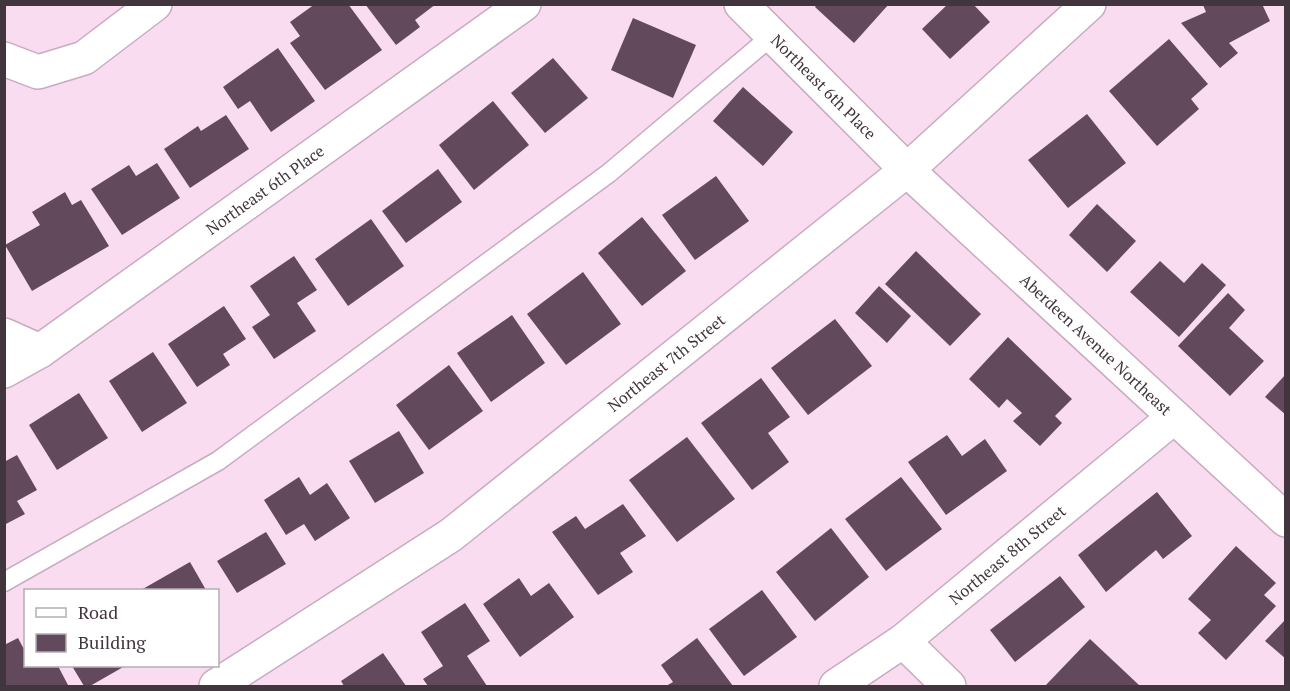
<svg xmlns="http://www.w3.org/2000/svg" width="1290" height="691" viewBox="0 0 1290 691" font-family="'PT Serif',serif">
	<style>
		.building { fill: #624a5c }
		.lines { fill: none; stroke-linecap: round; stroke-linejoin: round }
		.service-casing { stroke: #c8abc0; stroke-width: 21 }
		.minor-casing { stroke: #c8abc0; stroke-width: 36 }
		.service { stroke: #fff; stroke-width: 18 }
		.minor { stroke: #fff; stroke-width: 33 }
		.labels { text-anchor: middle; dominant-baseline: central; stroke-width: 6; stroke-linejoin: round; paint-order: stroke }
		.street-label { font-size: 16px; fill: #42363e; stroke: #fff }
	</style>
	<rect width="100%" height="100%" fill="#fadcf1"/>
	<!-- building -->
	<g class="building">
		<path d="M315 4H348L382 50 325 90 290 43 300 36 290 22Z"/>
		<path d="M365 4H436L415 20 420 27 396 45Z"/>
		<path d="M817 4H889L854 43 815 7Z"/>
		<path d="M948 4H973L990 22 950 59 922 29Z"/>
		<path d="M1205 4H1262L1270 21 1229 43 1238 53 1220 68 1181 23 1206 12 1203 5Z"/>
		<path d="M633 18 696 45 673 98 611 70Z"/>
		<path d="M1169 39 1208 84 1191 99 1199 109 1157 146 1109 91Z"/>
		<path d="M278 48 315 101 271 132 250 101 238 109 223 87Z"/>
		<path d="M553 58 588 98 545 133 511 93Z"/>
		<path d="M743 87 793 132 763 166 713 121Z"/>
		<path d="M493 101 529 145 474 190 439 145Z"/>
		<path d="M1087 114 1126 163 1068 208 1028 160Z"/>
		<path d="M226 115 249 149 190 188 164 149 198 126 201 131Z"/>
		<path d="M157 163 180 198 122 235 91 189 129 165 136 176Z"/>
		<path d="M438 169 462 202 406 243 382 211Z"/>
		<path d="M716 176 749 221 695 260 662 215Z"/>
		<path d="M65 192 72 205 81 200 109 246 32 291 5 245 40 225 32 212Z"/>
		<path d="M1097 204 1136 241 1107 272 1069 235Z"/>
		<path d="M642 217 686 271 642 306 598 253Z"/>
		<path d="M371 219 404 266 348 306 315 259Z"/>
		<path d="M916 251 981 314 950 346 885 284Z"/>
		<path d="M294 256 317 290 297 303 316 331 274 359 252 327 270 315 250 286Z"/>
		<path d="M1160 261 1184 283 1202 263 1226 285 1179 337 1130 292Z"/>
		<path d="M583 272 621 324 566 365 527 314Z"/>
		<path d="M879 286 911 316 887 343 855 313Z"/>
		<path d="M1228 293 1245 310 1229 328 1264 361 1230 396 1178 346Z"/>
		<path d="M224 306 246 339 223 354 230 365 197 387 168 344Z"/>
		<path d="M512 315 545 363 491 402 457 353Z"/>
		<path d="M835 319 872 366 808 415 771 368Z"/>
		<path d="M1008 337 1072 399 1055 416 1062 423 1040 446 1013 421 1022 413 1007 399 999 408 969 379Z"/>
		<path d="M153 352 187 403 142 432 109 381Z"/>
		<path d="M449 365 483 411 429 450 396 405Z"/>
		<path d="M1286 374V415L1265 397Z"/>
		<path d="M761 378 790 417 768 433 789 462 752 490 701 423Z"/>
		<path d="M79 393 108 438 57 470 29 425Z"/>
		<path d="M399 431 424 473 375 503 349 461Z"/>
		<path d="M947 435 962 456 985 439 1007 471 946 515 908 462Z"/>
		<path d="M687 437 735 499 677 542 629 480Z"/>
		<path d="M17 455 37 490 17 501 25 514 4 525V462Z"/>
		<path d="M299 477 310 495 327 483 350 518 315 541 304 524 286 535 264 500Z"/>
		<path d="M901 477 942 529 886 571 845 519Z"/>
		<path d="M1157 492 1192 536 1163 559 1156 550 1106 592 1078 555Z"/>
		<path d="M623 504 646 536 620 553 633 572 598 595 552 532 576 516 585 529Z"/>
		<path d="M831 528 869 577 815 621 776 572Z"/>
		<path d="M266 532 286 564 237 593 217 561Z"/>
		<path d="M1236 546 1276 583 1264 595 1276 606 1226 660 1198 633 1211 620 1188 599Z"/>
		<path d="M190 562 206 590H141Z"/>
		<path d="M1060 576 1085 607 1015 662 990 630Z"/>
		<path d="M519 578 531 596 549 583 574 617 520 657 483 604Z"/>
		<path d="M762 590 797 637 744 676 709 629Z"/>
		<path d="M465 603 490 641 467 656 487 686H428L423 679 443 666 421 632Z"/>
		<path d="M1286 619V659L1265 641Z"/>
		<path d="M18 638 26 653V666H58L68 685 4 686V645Z"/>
		<path d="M697 638 733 686H666L673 682 661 665Z"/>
		<path d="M1090 639 1140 686H1045Z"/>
		<path d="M383 653 406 686H344L341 681Z"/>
		<path d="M72 666H125L90 686H84Z"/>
	</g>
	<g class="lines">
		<!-- service casing -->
		<g class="service-casing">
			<path id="service" d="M4 582 218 461 609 173 773 35"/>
		</g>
		<!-- minor casing -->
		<g class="minor-casing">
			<g id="minor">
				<path id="s1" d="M741 4 907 170 1286 520"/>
				<path d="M4 59 38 72 84 58 155 4"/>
				<path d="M4 335 40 351"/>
				<path id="s2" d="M4 371 40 351 524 4"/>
				<path d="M903 641 949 686"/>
				<path id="s3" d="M216 686 451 535 907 170 1089 4"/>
				<path id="s4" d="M836 686 903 641 1174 417"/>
			</g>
		</g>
		<!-- service -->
		<use href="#service" class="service"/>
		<!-- minor -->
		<use href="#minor" class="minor"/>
	</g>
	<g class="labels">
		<!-- street labels -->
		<g class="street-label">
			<text stroke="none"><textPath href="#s1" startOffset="117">Northeast 6th Place</textPath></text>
			<text stroke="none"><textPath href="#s2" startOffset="318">Northeast 6th Place</textPath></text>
			<text stroke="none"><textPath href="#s1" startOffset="492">Aberdeen Avenue Northeast</textPath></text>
			<text stroke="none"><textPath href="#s3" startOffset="555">Northeast 7th Street</textPath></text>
			<text stroke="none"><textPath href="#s4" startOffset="216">Northeast 8th Street</textPath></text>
		</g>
	</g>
	<!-- border -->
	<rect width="1290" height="691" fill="none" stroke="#42363e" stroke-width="12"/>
	<!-- legend -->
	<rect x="24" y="589" width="195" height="78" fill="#ffffff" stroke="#b3afb2" stroke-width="1.5"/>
	<rect x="36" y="608" width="30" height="9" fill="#ffffff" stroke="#b3afb2" stroke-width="1.5"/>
	<text x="78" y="619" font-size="18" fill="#42363e">Road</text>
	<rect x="36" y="634" width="30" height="18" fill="#624a5c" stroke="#b3afb2" stroke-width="1.5"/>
	<text x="78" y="649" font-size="18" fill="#42363e">Building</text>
</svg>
